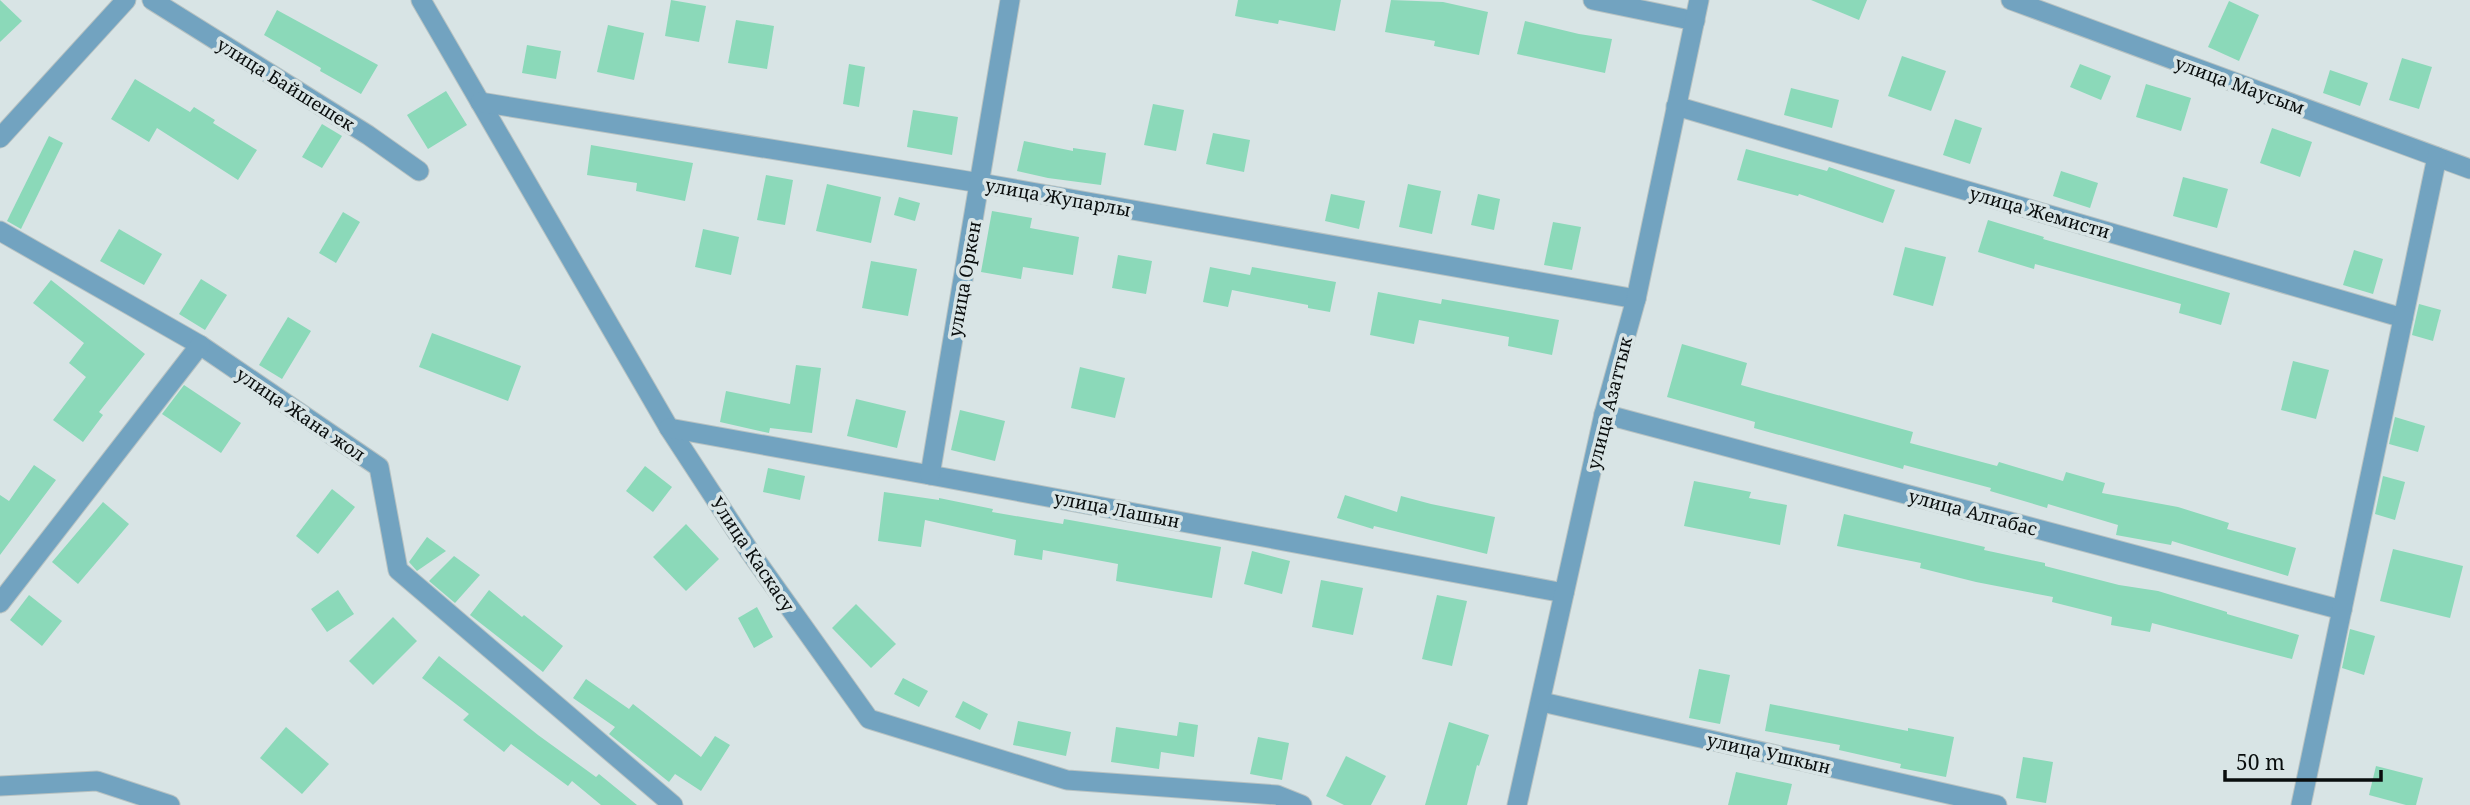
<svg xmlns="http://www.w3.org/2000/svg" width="2470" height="805" viewBox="0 0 2470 805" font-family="'Noto Serif',serif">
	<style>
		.building { fill: #8bd9b9 }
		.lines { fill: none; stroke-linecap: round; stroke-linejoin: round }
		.street-casing { stroke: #b7c2c2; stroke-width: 21 }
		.street { stroke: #72a3c0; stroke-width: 19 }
		.labels { text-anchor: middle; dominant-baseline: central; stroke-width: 7; stroke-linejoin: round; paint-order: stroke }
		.street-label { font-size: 18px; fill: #090d0d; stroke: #d8e4e5 }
	</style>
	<rect width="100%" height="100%" fill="#d8e4e5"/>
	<!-- building -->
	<g class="building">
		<path d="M0 0 22 21 0 42Z"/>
		<path d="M671 0 706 6 699 42 665 36Z"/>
		<path d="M1238 0H1341L1335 31 1279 20 1278 24 1235 16Z"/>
		<path d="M1391 0 1443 2 1488 12 1479 55 1434 46 1435 41 1385 32Z"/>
		<path d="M1811 0H1867L1859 20Z"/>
		<path d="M2229 1 2259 15 2239 61 2208 47Z"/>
		<path d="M277 10 378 65 361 94 320 71 321 68 264 35Z"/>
		<path d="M736 20 774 26 767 69 728 63Z"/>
		<path d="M1525 21 1579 34 1612 39 1605 73 1517 54Z"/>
		<path d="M608 25 644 33 634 80 597 72Z"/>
		<path d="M527 45 561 51 556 79 522 73Z"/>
		<path d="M1902 56 1946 71 1931 111 1888 96Z"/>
		<path d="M2402 58 2432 67 2419 109 2389 100Z"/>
		<path d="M849 64 865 67 859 107 843 104Z"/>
		<path d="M2080 64 2111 76 2101 100 2070 87Z"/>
		<path d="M2330 70 2368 83 2360 106 2323 93Z"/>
		<path d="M135 79 190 112 194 107 215 120 213 123 257 150 238 180 157 128 149 142 111 119Z"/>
		<path d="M2146 84 2191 98 2181 131 2136 117Z"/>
		<path d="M1791 88 1839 100 1832 128 1784 115Z"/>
		<path d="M446 91 467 125 428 149 407 115Z"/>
		<path d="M1153 104 1184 110 1176 151 1144 145Z"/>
		<path d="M913 110 958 117 952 155 907 147Z"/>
		<path d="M1955 119 1982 128 1970 164 1943 155Z"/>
		<path d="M322 124 342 136 322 168 302 157Z"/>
		<path d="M2272 128 2312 142 2300 177 2260 163Z"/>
		<path d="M1213 133 1250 140 1244 172 1206 164Z"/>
		<path d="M49 136 63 143 21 229 7 221Z"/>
		<path d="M1024 141 1073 151V148L1106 153 1101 185 1048 178 1017 171Z"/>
		<path d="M591 145 693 163 685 201 636 191 637 183 587 175Z"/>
		<path d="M1746 149 1827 171 1829 167 1895 190 1883 223 1799 194 1798 196 1737 180Z"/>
		<path d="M2061 171 2098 183 2090 208 2053 196Z"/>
		<path d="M766 175 793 180 785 225 757 220Z"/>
		<path d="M2183 177 2228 189 2217 228 2173 216Z"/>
		<path d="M827 184 881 197 871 243 816 231Z"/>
		<path d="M1408 184 1441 191 1432 234 1399 227Z"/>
		<path d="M1331 194 1365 201 1359 229 1325 221Z"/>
		<path d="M1478 194 1500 199 1494 230 1471 225Z"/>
		<path d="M899 197 920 203 915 221 894 215Z"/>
		<path d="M992 211 1032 218 1030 228 1079 237 1073 275 1023 267 1021 279 981 272Z"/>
		<path d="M343 212 360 222 336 263 319 253Z"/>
		<path d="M1988 220 2044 237 2043 239 2230 293 2221 325 2179 313 2181 304 2035 264 2034 269 1978 252Z"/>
		<path d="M1553 222 1581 227 1572 270 1544 265Z"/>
		<path d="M119 229 162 254 144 285 100 261Z"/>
		<path d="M703 229 739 237 731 275 695 267Z"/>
		<path d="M1905 247 1946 257 1933 306 1893 295Z"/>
		<path d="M2354 250 2383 259 2373 294 2343 285Z"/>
		<path d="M1118 255 1152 261 1146 294 1112 288Z"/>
		<path d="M871 261 917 269 908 316 862 308Z"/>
		<path d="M1210 267 1250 275 1252 267 1336 282 1330 312 1308 308V305L1232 290 1228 307 1203 302Z"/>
		<path d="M201 279 227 295 205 330 179 314Z"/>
		<path d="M51 280 145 354 99 412 103 415 83 442 53 420 86 377 69 363 84 343 33 303Z"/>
		<path d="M1378 292 1441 304 1442 299 1559 320 1552 355 1508 346 1509 337 1419 320 1414 344 1370 335Z"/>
		<path d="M2419 304 2441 310 2433 341 2412 335Z"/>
		<path d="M288 317 311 331 282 379 259 365Z"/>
		<path d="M432 333 521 366 508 401 419 367Z"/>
		<path d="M1682 344 1747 363 1741 385 1913 432 1910 443 1997 466 1999 462 2063 481 2066 472 2105 483 2102 493 2178 507 2229 523 2227 529 2296 548 2288 576 2172 541 2171 545 2116 535 2118 525 2048 504 2047 508 1990 491 1991 488 1904 465 1903 469 1754 428 1755 422 1667 397Z"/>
		<path d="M2293 361 2329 370 2316 419 2281 410Z"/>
		<path d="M796 365 821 368 812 433 770 428 769 433 720 422 726 391 790 404Z"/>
		<path d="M1080 367 1125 378 1115 418 1071 408Z"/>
		<path d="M184 385 241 423 221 453 162 414Z"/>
		<path d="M856 399 906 411 897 448 847 436Z"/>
		<path d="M960 410 1005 421 995 461 951 450Z"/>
		<path d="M2395 417 2425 426 2418 452 2389 444Z"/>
		<path d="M34 465 56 480 0 555V495L9 501Z"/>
		<path d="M645 466 672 487 653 512 626 491Z"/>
		<path d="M768 468 805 476 800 500 763 492Z"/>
		<path d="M2383 476 2405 482 2395 520 2375 514Z"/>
		<path d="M1694 481 1751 492 1749 498 1787 505 1780 545 1684 526Z"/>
		<path d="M332 489 355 507 318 554 296 536Z"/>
		<path d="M884 492 939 500V498L993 509 992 512 1063 524 1064 519 1221 547 1212 598 1116 581 1118 564 1043 550 1042 560 1014 555 1016 540 925 520 921 547 878 541Z"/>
		<path d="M1345 495 1397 512 1401 496 1431 504 1495 517 1487 554 1374 526 1373 529 1337 518Z"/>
		<path d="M103 502 129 524 78 584 52 562Z"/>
		<path d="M1844 514 1985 547 1984 550 2045 563V566L2119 585 2158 591 2227 612V614L2299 635 2292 659 2152 623 2150 632 2111 625 2112 617 2052 602 2053 597 1976 582 1920 568 1921 563 1837 546Z"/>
		<path d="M686 524 719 559 686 591 653 557Z"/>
		<path d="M427 537 446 551 417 571 409 562Z"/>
		<path d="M2393 549 2463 566 2450 618 2380 601Z"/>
		<path d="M1252 551 1290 561 1282 594 1244 584Z"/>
		<path d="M454 556 480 575 455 603 429 581Z"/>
		<path d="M1321 580 1363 588 1353 635 1312 627Z"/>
		<path d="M338 590 354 614 327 632 311 609Z"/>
		<path d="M489 590 522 617 524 615 563 646 543 672 470 615Z"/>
		<path d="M29 595 62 621 42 646 10 620Z"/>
		<path d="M1437 595 1467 601 1452 666 1422 659Z"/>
		<path d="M856 604 896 644 871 668 832 628Z"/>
		<path d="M757 607 773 637 754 648 738 618Z"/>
		<path d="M393 617 417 641 373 685 349 661Z"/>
		<path d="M2350 629 2375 636 2364 675 2342 668Z"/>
		<path d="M439 656 538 735 596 777 599 774 637 805H601L572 781 568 786 511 744 504 752 463 720 469 714 422 678Z"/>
		<path d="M1699 669 1730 675 1720 724 1689 718Z"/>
		<path d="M903 678 928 691 919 707 894 694Z"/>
		<path d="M586 679 629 709 633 704 701 757 715 736 730 745 701 791 675 774 669 782 609 734 615 727 573 698Z"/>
		<path d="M963 701 988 714 980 730 955 717Z"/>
		<path d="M1770 704 1908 731V728L1954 737 1946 777 1900 768 1901 764 1839 750 1840 745 1765 731Z"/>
		<path d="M1018 721 1071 732 1066 756 1013 745Z"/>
		<path d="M1179 722 1198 725 1194 757 1161 752 1159 769 1111 762 1116 727 1177 736Z"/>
		<path d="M1449 722 1489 735 1479 766 1477 765 1467 805H1425Z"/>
		<path d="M286 727 329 764 302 794 260 758Z"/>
		<path d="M1258 737 1289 743 1282 780 1250 774Z"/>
		<path d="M1346 756 1386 776 1371 805H1344L1326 796Z"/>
		<path d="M2023 757 2053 762 2046 803 2016 798Z"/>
		<path d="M2376 766 2423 778 2416 805H2406L2369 795Z"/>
		<path d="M1736 772 1792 784 1787 805H1728Z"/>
	</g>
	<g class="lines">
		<!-- street casing -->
		<g class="street-casing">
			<g id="street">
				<path d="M152 0 368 135 419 171"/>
				<path d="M421 0 669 428 750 552 869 719 1067 780 1277 795 1302 805"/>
				<path d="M1593 0 1695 21"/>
				<path d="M2011 0 2470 169"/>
				<path d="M480 102 980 183 1636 299"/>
				<path d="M1676 106 2403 318"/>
				<path d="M0 138 126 0"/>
				<path d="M0 231 200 345 379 467 398 570 673 805"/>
				<path d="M1604 414 2342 610"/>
				<path d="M669 428 930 475 1564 593"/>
				<path d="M930 475 1010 0"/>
				<path d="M0 603 200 345"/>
				<path d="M1542 702 1997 805"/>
				<path d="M0 786 97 781 170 805"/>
				<path d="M1517 805 1604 414 1636 299 1699 0"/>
				<path d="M2301 805 2437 157"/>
			</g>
		</g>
		<!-- street -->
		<use href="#street" class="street"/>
	</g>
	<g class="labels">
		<!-- street labels -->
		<g class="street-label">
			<text transform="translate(286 84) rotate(32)">улица Байшешек</text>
			<text transform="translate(2240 85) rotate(20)">улица Маусым</text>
			<text transform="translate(1058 197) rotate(10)">улица Жупарлы</text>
			<text transform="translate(2040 212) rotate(16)">улица Жемисти</text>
			<text transform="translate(964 279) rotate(-80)">улица Оркен</text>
			<text transform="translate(1609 403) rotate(-76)">улица Азаттык</text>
			<text transform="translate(301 414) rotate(34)">улица Жана жол</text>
			<text transform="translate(1117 509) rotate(11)">улица Лашын</text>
			<text transform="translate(1973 512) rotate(15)">улица Алгабас</text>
			<text transform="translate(753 554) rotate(56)">Улица Каскасу</text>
			<text transform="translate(1769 753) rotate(13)">улица Ушкын</text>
		</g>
	</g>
	<!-- scale -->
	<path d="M2225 770v10h156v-10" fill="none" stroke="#090d0d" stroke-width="3.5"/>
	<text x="2236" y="770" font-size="21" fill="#090d0d" stroke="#d8e4e5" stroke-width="5" paint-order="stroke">50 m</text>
</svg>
